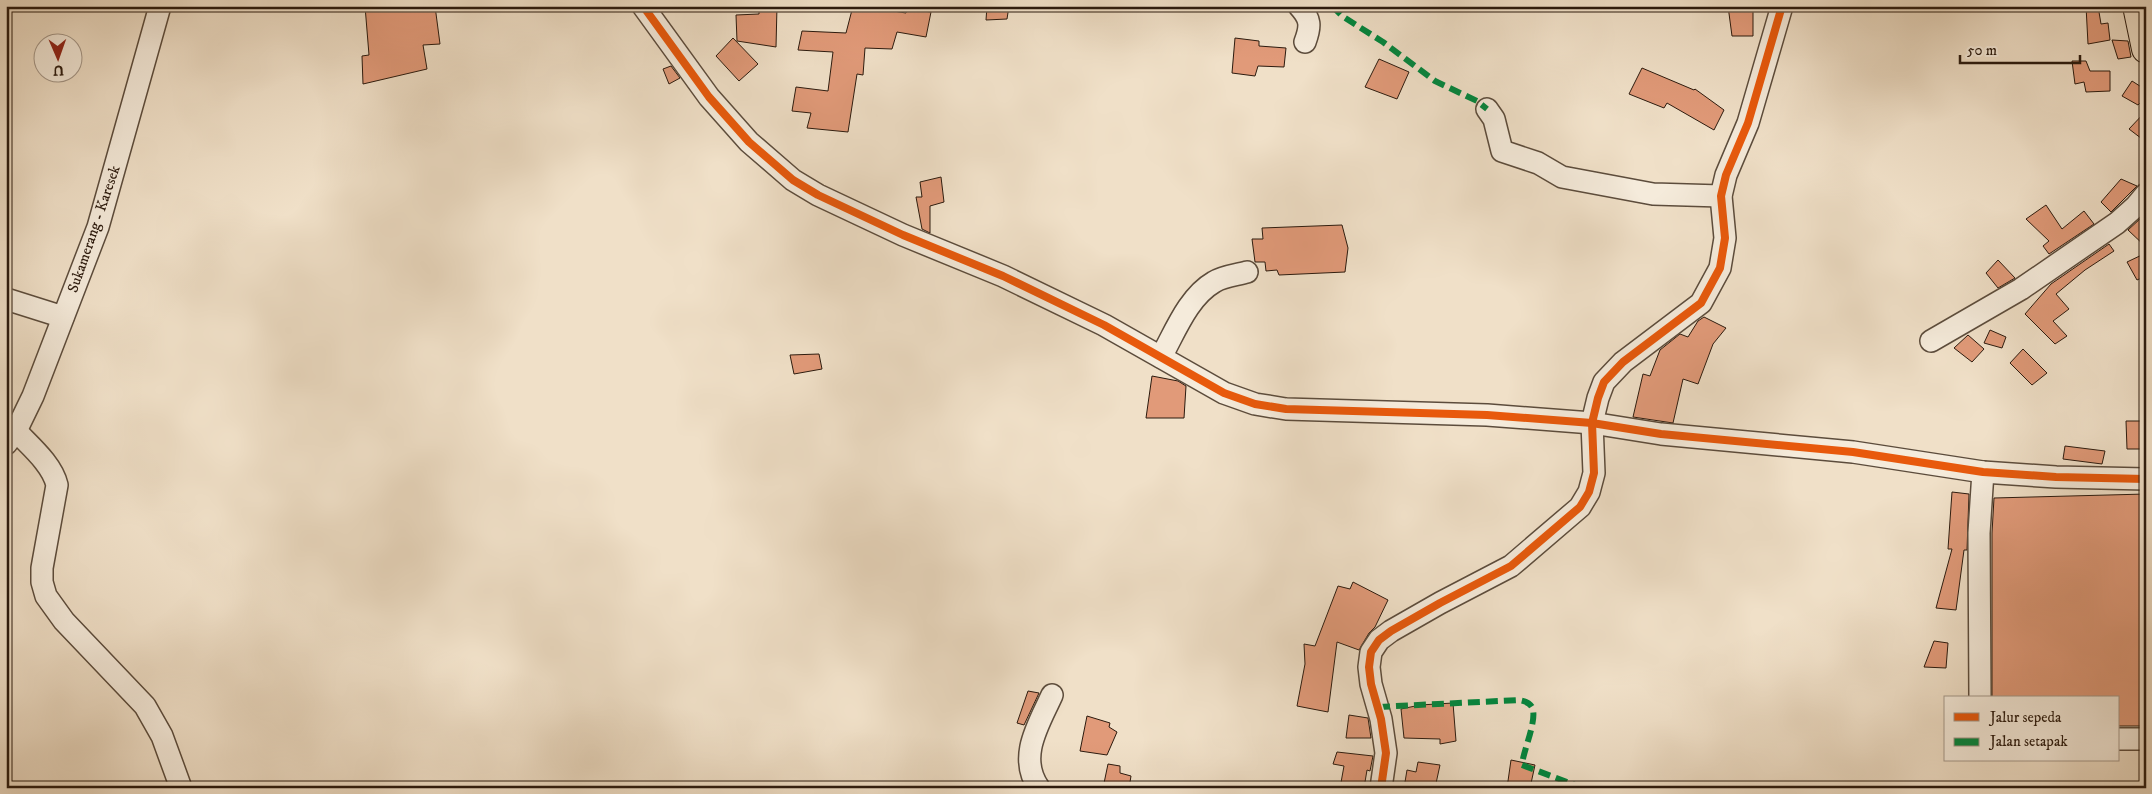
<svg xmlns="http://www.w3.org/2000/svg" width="2152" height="794" viewBox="0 0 2152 794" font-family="'IM FELL DW Pica',serif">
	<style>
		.building { fill: #e19a79; stroke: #2b1a0e }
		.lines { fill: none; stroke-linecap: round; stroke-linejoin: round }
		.minor-casing { stroke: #5c4c3c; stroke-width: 24 }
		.major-casing { stroke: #2b1a0e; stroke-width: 30 }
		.minor { stroke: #f5ebdb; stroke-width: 21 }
		.major { stroke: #f0e0c8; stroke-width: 28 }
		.quiet { stroke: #00873e; stroke-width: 6; stroke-dasharray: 12 6; stroke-linecap: butt }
		.cycleway-casing { stroke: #f5ebdb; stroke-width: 11 }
		.cycleway { stroke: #e8590c; stroke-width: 8 }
		.labels { text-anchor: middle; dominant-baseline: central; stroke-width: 4; stroke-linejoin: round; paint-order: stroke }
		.street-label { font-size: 15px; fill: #2b1a0e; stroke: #f5ebdb }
	</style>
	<rect width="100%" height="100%" fill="#f0e0c8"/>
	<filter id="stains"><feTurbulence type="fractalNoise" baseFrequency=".004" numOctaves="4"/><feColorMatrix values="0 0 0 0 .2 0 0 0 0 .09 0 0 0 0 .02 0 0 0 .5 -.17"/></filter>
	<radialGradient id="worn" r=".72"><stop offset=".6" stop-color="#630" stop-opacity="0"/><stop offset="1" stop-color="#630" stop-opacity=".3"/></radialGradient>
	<!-- building -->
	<g class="building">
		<path d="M365 6H435L440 44 423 45 427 69 363 84 362 56 369 55Z"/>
		<path d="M759 6H777L776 47 737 41 736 15 759 14Z"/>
		<path d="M853 6H874V8L906 13 907 9 931 12 926 37 897 32 892 49 865 48 863 75 857 74 848 132 807 128 811 113 792 111 796 87 828 91 833 52 798 50 802 31 846 33Z"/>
		<path d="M987 6H1009L1007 19 986 20Z"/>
		<path d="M1728 6H1753V36H1732Z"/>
		<path d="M2086 6H2098L2101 24 2108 23 2110 40 2088 44Z"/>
		<path d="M733 38 758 64 739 81 716 56Z"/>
		<path d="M1235 38 1259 41V46L1286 48 1284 67 1258 66 1255 76 1232 73Z"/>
		<path d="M2112 40 2128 41 2131 57 2118 59Z"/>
		<path d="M1379 59 1409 72 1397 99 1365 87Z"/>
		<path d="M2072 61H2086L2090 71H2110V91L2086 92 2084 82 2075 84Z"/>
		<path d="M671 66 680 78 669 84 663 69Z"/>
		<path d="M1642 68 1694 90 1695 89 1724 110 1714 130 1667 103 1664 108 1629 94Z"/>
		<path d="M2132 81 2146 90V97L2138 105 2122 96Z"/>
		<path d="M2146 111V142L2129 129Z"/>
		<path d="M941 177 944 202 930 206V233L922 229 916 197H922L920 182Z"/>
		<path d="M2121 179 2137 186 2111 212 2101 202Z"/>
		<path d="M2046 205 2062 229 2084 211 2094 224 2049 254 2043 246 2049 241 2026 219Z"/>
		<path d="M2141 218 2146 224V247L2128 230Z"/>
		<path d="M1342 225 1348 248 1345 272 1279 275 1277 270 1266 271 1265 262H1255L1252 239H1263L1262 228Z"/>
		<path d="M2109 244 2114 251 2085 270 2056 294 2069 309 2053 321 2067 336 2055 344 2025 314 2051 284Z"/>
		<path d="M2146 253V276L2137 280 2127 262Z"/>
		<path d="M1998 260 2015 278 1998 288 1986 273Z"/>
		<path d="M1704 317 1726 328 1713 344 1698 384 1683 379 1673 423 1633 417 1643 374 1650 376 1660 350 1680 334 1688 337 1698 321Z"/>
		<path d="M1990 330 2006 337 2002 348 1984 343Z"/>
		<path d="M1968 335 1984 349 1972 362 1954 348Z"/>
		<path d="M2023 349 2047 373 2032 385 2010 363Z"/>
		<path d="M819 354 822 369 794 374 790 355Z"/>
		<path d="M1152 376 1178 381 1186 386 1184 418H1146Z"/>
		<path d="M2126 421H2146V449H2127Z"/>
		<path d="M2065 446 2105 451 2102 464 2063 459Z"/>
		<path d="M1952 492 1969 494 1967 550H1964L1956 610 1936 608 1952 549H1948Z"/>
		<path d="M2146 494V726H2118V698H1992V533L1994 498Z"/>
		<path d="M1353 582 1388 600 1375 627 1369 633 1359 650 1337 642 1328 712 1297 706 1305 664 1304 644 1315 646 1338 586 1350 589Z"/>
		<path d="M1934 641 1948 643 1946 668 1924 667Z"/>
		<path d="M1028 691 1039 693 1024 725 1017 723Z"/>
		<path d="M1453 703 1456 741 1440 744V739L1404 738 1401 709 1420 705Z"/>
		<path d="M1349 715 1368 718 1371 738H1346Z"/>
		<path d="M1087 716 1110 723 1109 727 1117 732 1107 755 1080 751Z"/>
		<path d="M1337 752 1373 756 1370 771 1367 770 1364 788H1340L1344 766 1333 764Z"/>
		<path d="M1511 760 1535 765 1530 788H1507Z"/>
		<path d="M1418 762 1440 765 1435 788H1404L1407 770 1416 772Z"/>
		<path d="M1108 764 1120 766V773L1131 776 1129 788H1103Z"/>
	</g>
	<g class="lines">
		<!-- minor casing -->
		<g class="minor-casing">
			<g id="minor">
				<path d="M643 6 709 97 749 142 793 180 818 195 903 235 1003 276 1104 325 1224 393 1255 404 1286 409 1487 415 1592 423 1661 434 1853 452 1983 472 2056 477 2146 479"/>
				<path d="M1299 6C1311 19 1311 26 1305 42"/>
				<path d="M1487 109 1494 119 1502 151 1538 163 1562 177 1653 194 1721 196"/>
				<path d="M6 299 63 317"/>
				<path d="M1931 341 2021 289 2117 223 2136 206 2146 194"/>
				<path d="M1161 357C1175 332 1188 297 1214 282 1223 276 1237 275 1247 272"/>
				<path d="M16 431C30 446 52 464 57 485L42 568V582L46 596 64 621 145 706 162 736 181 788"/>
				<path d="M6 444 16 431 33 396 98 227 160 6"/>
				<path d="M1980 698 1979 533 1983 472"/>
				<path d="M2118 739H2146"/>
				<path d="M1039 788C1017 757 1039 724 1052 695"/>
				<path d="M1381 788 1386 753 1381 719 1371 684 1369 667 1371 652 1379 640 1391 631 1440 603 1511 566 1580 507 1589 492 1594 473 1592 423 1598 398 1604 382 1623 362 1701 303 1720 268 1725 238 1721 196 1726 175 1748 123 1782 6"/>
			</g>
		</g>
		<!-- major casing -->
		<g class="major-casing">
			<path id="major" d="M2137 6 2146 49"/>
		</g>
		<!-- minor -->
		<use href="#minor" class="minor"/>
		<!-- major -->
		<use href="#major" class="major"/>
		<!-- quiet -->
		<g class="quiet">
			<path d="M1332 6 1342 16 1383 42 1435 81 1477 101 1487 109"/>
			<path d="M1378 707 1519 700C1524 701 1529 702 1532 707 1538 719 1523 751 1522 765L1583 788"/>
		</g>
		<!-- cycleway casing -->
		<g class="cycleway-casing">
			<g id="cycleway">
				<path d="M643 6 709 97 749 142 793 180 818 195 903 235 1003 276 1104 325 1224 393 1255 404 1286 409 1487 415 1592 423 1661 434 1853 452 1983 472 2056 477 2146 479"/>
				<path d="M1381 788 1386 753 1381 719 1371 684 1369 667 1371 652 1379 640 1391 631 1440 603 1511 566 1580 507 1589 492 1594 473 1592 423 1598 398 1604 382 1623 362 1701 303 1720 268 1725 238 1721 196 1726 175 1748 123 1782 6"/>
			</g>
		</g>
		<!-- cycleway -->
		<use href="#cycleway" class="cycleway"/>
	</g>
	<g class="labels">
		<!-- street labels -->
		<g class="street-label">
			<text transform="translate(94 229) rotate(-71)">Sukamerang - Karesek</text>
		</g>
	</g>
	<!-- margin -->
	<rect width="2152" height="794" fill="none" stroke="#f0e0c8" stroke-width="25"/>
	<rect x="8" y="8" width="2137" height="779" fill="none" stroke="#2b1a0e" stroke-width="2.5"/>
	<rect x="12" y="12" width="2127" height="769" fill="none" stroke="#2b1a0e"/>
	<!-- legend -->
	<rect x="1944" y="696" width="175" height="65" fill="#f5ebdb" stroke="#a49789"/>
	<rect x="1954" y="713" width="25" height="8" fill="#e8590c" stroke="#a49789"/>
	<text x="1990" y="722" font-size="15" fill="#2b1a0e">Jalur sepeda</text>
	<rect x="1954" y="738" width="25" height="8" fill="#00873e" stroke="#a49789"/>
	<text x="1990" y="746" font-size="15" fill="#2b1a0e">Jalan setapak</text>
	<!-- north arrow -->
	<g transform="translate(58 58) rotate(178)"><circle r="24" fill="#f5ebdb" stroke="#a49789"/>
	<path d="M0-4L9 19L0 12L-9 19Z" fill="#8f2418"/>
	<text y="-8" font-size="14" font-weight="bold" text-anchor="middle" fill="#2b1a0e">U</text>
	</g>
	<!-- scale -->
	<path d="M1960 55v8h120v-8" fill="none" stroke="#2b1a0e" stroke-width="2.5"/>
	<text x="1967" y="55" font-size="15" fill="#2b1a0e" stroke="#f5ebdb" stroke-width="4" paint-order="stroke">50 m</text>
	<rect width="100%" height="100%" filter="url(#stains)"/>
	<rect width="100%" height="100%" fill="url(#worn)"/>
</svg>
